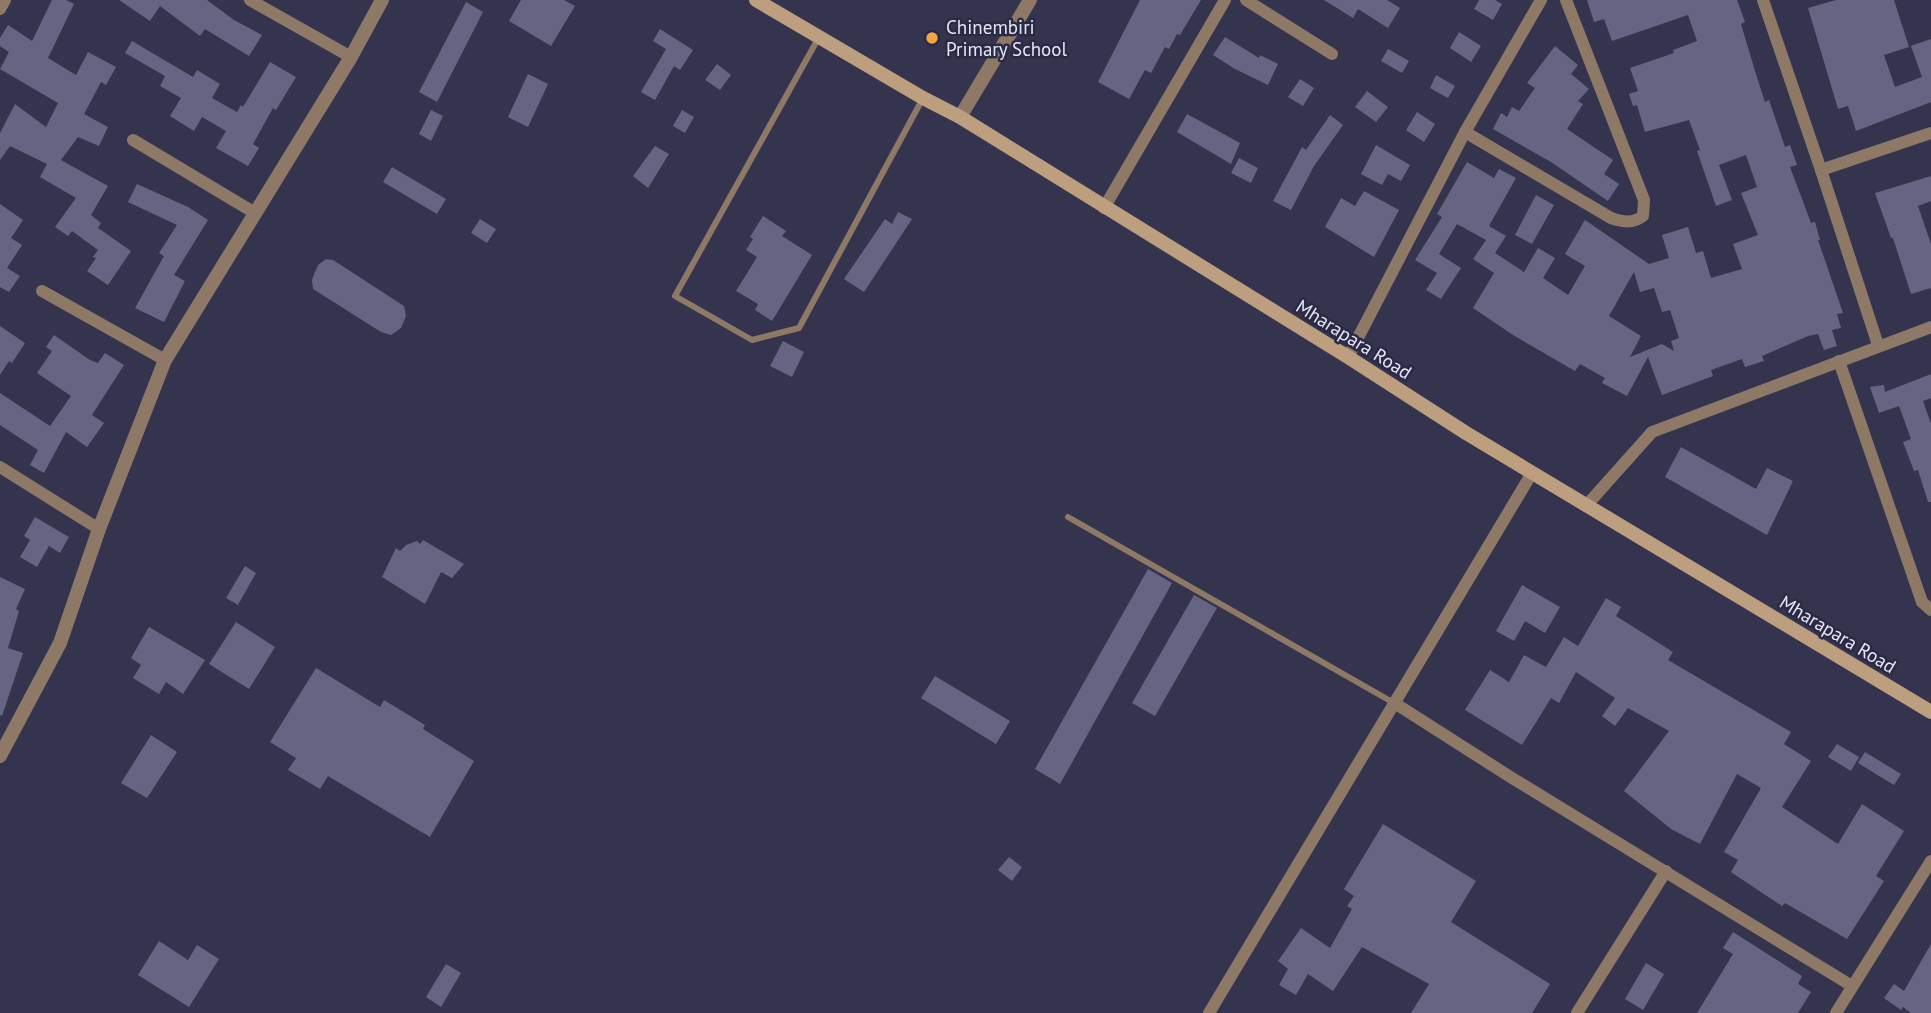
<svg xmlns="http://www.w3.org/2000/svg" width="1931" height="1013" viewBox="0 0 1931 1013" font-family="'PT Sans',sans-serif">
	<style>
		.building { fill: #656583; fill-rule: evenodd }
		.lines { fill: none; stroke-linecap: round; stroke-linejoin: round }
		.service { stroke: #8d7966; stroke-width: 6 }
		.minor { stroke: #8d7966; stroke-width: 12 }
		.tertiary { stroke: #8d7966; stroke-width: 14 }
		.secondary { stroke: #bd9e7e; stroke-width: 14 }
		.poi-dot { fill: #f5a345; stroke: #2b2a44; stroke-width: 2.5 }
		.labels { text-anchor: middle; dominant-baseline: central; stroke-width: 5; stroke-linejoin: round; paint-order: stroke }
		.poi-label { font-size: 19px; fill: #e5e6f7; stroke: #2b2a44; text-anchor: start }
		.street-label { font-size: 19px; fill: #e5e6f7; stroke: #2b2a44 }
	</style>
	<rect width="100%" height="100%" fill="#35344f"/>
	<!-- building -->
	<g class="building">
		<path d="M52 0H66L74 4 48 58 76 75 88 52 116 67 106 85 101 82 84 114 108 127 99 146 78 137 61 160 108 186 91 215 101 223 98 228 131 251 108 285 87 271 96 258 93 257 98 250 72 231 68 236 55 227 76 198 40 177 47 164 10 146 0 160V133L15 104 46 127 58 103 0 69 9 52 0 46V38L8 25 32 41Z"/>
		<path d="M119 0H207L234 20 262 35 249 56 205 29 200 36 160 6 150 21Z"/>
		<path d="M521 0H564L575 6 551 46 509 21Z"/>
		<path d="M1140 0H1201L1180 35 1177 34 1169 49 1165 47 1151 73 1145 70 1129 99 1098 82Z"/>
		<path d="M1324 0H1387L1400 8 1388 28 1358 9 1353 18Z"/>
		<path d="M1479 0H1495L1502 4 1493 20 1474 9Z"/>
		<path d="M1587 0H1737L1745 22 1741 24 1755 71 1765 102 1769 100 1785 147 1790 145 1797 165 1790 167 1811 223 1815 222 1820 240H1818L1843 313 1837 314 1841 328 1832 330 1837 346 1824 350 1818 334 1808 336 1762 356 1764 361 1745 367 1742 359 1711 370 1713 376 1662 395 1648 357 1627 396 1602 383 1605 378 1580 364 1575 371 1513 335 1473 308 1494 273 1473 259 1486 240 1457 224 1439 254 1461 268 1441 299 1426 290 1437 273 1415 260 1442 217 1437 214 1467 162 1494 178 1499 169 1516 178 1489 226 1506 236 1495 253 1524 272 1538 248 1555 258 1543 278 1568 295 1585 266 1565 254 1585 220 1649 264 1669 258 1662 235 1688 227 1696 253 1703 251 1711 278 1742 269 1733 244 1758 235 1741 193 1757 187 1746 155 1719 165 1732 200 1716 206 1697 151 1700 150 1689 120 1645 132 1637 105 1633 106 1629 94 1638 91 1630 68 1674 53 1673 50 1697 41 1688 15 1612 41 1604 19 1594 22ZM1634 272 1640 292 1654 288 1662 312 1670 310 1679 338 1671 341 1674 351 1662 344 1630 357 1641 336 1609 316Z"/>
		<path d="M1836 0H1894L1909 47 1884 55 1895 87 1922 77 1911 46 1931 39V102L1856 131 1848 106 1838 109 1808 8Z"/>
		<path d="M466 2 483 12 437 102 419 92Z"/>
		<path d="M660 29 693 50 680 70 674 66 655 100 641 92 666 49 653 41Z"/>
		<path d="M1459 32 1481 46 1471 62 1450 48Z"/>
		<path d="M1225 37 1259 58 1260 55 1278 64 1268 85 1235 69 1213 55Z"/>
		<path d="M132 41 193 77 197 70 220 84 212 98 237 112 241 105 243 107 270 62 296 77 276 110 273 108 253 144 259 148 248 166 216 148 226 131 202 117 194 131 170 116 181 98 160 86 165 76 125 53Z"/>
		<path d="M1555 46 1578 65 1571 74 1589 89 1578 101 1583 104 1567 129 1613 160 1604 174 1619 184 1608 201 1551 162 1493 129 1501 113 1507 117 1512 107 1519 111 1535 88 1527 83Z"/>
		<path d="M1388 49 1409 61 1402 73 1381 61Z"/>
		<path d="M717 64 731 75 720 90 705 80Z"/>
		<path d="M528 74 548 84 528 127 508 117Z"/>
		<path d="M1436 75 1455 86 1448 98 1430 88Z"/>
		<path d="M1300 79 1314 88 1303 106 1288 97Z"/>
		<path d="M1367 91 1388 107 1376 122 1355 107Z"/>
		<path d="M431 110 443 116 431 141 419 134Z"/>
		<path d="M682 110 694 117 685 133 673 126Z"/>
		<path d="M1417 112 1435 124 1424 142 1406 130Z"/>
		<path d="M1187 114 1240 143 1231 164 1177 132Z"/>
		<path d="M1330 115 1343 125 1314 166 1291 210 1273 201 1302 147 1306 150Z"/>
		<path d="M1376 145 1410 165 1401 181 1388 174 1382 185 1361 174Z"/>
		<path d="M655 146 669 154 648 188 633 176Z"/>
		<path d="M1239 158 1258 168 1251 183 1231 173Z"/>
		<path d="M392 167 446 199 437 214 383 182Z"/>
		<path d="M1931 176V201L1918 206 1931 244V288L1911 294 1893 238H1891L1875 193Z"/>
		<path d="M137 184 188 207 208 220 174 275 185 281 164 322 135 308 164 256 159 253 177 225 128 202Z"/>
		<path d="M1364 191 1399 210 1374 257 1325 227 1341 198 1355 206Z"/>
		<path d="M1536 195 1554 205 1532 244 1515 235Z"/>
		<path d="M0 204 23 220 11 238 22 245 7 268 20 276 9 292 0 287Z"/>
		<path d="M898 212 912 219 864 292 844 279 885 219 892 224Z"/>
		<path d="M763 216 786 231 782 236 812 255 772 321 755 310 758 304 736 291 757 257 746 250 753 239 750 237Z"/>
		<path d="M480 219 496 229 487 243 471 233Z"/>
		<path d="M326 259 333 260 404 306 406 316 401 328 391 335 381 332 313 289 312 280 315 272 318 265Z"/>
		<path d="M0 326 25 343 12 363 9 361 0 375Z"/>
		<path d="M54 335 90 360 98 363 105 353 124 365 92 415 104 423 87 447 66 432 44 473 30 465 38 450 0 425V393L50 426 71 396 37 373 52 351 46 347Z"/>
		<path d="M783 341 804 352 792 377 770 366Z"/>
		<path d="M1931 374V398L1923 401 1931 424V502H1928L1918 470 1914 471 1903 442 1911 439 1899 406 1879 413 1870 387 1884 385 1885 392Z"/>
		<path d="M1681 447 1756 489 1767 468 1793 481 1767 535 1665 477Z"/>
		<path d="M35 517 69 537 60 553 49 546 37 567 20 557 30 540 24 536Z"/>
		<path d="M423 540 464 564 452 578 441 572 425 604 382 577 396 548 400 551 406 545 417 541 420 544Z"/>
		<path d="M245 566 256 573 238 605 226 598Z"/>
		<path d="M1148 569 1172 583 1060 784 1035 769Z"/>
		<path d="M0 577 25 589 16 609 19 611 8 648 23 653 2 716 0 715Z"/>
		<path d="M1522 585 1560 607 1545 633 1525 621 1514 641 1496 631Z"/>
		<path d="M1194 595 1217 608 1155 716 1132 703Z"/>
		<path d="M1606 598 1621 607 1616 616 1673 652 1668 660 1791 732 1784 744 1811 761 1782 807 1838 844 1862 804 1904 831 1876 876 1884 881 1847 939 1785 903 1782 906 1731 872 1738 860 1724 852 1761 788 1737 774 1700 844 1671 829 1624 791 1669 731 1628 708 1615 726 1602 716 1615 698 1576 672 1559 703 1551 698 1522 745 1465 710 1490 670 1509 682 1524 655 1546 667 1564 637 1578 646Z"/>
		<path d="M236 622 275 647 249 689 209 664Z"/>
		<path d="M149 627 205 660 183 694 166 682 159 694 133 678 141 665 131 658Z"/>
		<path d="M316 668 380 707 384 700 425 725 423 729 474 761 430 837 328 776 320 789 288 770 296 758 270 742Z"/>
		<path d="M935 676 1010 721 996 744 921 698Z"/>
		<path d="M151 735 177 752 147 798 121 783Z"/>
		<path d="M1837 744 1859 757 1851 771 1828 757Z"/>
		<path d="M1865 752 1901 774 1894 785 1858 763Z"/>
		<path d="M1383 824 1476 881 1451 922 1550 984 1532 1013H1411L1429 984 1362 947 1333 991 1308 974 1296 995 1279 985 1288 969 1278 961 1301 928 1330 948 1352 909 1347 906 1354 896 1344 889Z"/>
		<path d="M1009 857 1022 867 1012 881 998 870Z"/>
		<path d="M1733 932 1802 976 1798 984 1811 992 1798 1013H1697L1733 954 1723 948Z"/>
		<path d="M159 941 188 960 197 945 219 959 189 1007 138 975Z"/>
		<path d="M1931 944V1013H1911L1903 1007 1901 1010 1884 998 1894 984 1904 991Z"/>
		<path d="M1646 963 1664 974 1643 1010 1625 999Z"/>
		<path d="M446 964 461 973 441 1007 426 997Z"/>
	</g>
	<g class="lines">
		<!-- service -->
		<g class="service">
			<path d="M819 37 675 296 752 340 799 328 923 98"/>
			<path d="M1068 517 1394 703"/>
		</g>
		<!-- minor -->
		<g class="minor">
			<path d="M250 0 351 57"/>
			<path d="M1246 0 1332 54"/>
			<path d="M1763 0 1821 170 1878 345"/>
			<path d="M0 9 5 0"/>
			<path d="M1465 132 1611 218C1623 222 1632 224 1643 216L1644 200 1566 0"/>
			<path d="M133 140 255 213"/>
			<path d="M1821 170 1931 133"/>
			<path d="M1104 208 1225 0"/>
			<path d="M42 291 165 360"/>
			<path d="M1348 357 1465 132 1541 0"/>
			<path d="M1839 361 1922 602 1931 610"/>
			<path d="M0 467 99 529"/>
			<path d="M1586 506 1652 432 1931 327"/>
			<path d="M1396 704 1512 778 1852 986"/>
			<path d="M1209 1013 1532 473"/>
			<path d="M1577 1013 1666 871"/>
			<path d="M1836 1013 1931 861"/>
		</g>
		<!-- tertiary -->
		<g class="tertiary">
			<path d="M960 117 1030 0"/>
			<path d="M0 756 60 643 99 529 165 360 351 57 382 0"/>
		</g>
		<!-- secondary -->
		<path class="secondary" d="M756 0 923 98 960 117 1348 357 1466 433 1931 712"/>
	</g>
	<!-- markers -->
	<circle class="poi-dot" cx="932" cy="38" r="7"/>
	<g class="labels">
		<!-- poi labels -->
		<g class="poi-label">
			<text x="946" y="27">Chinembiri<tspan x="946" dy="22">Primary School</tspan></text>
		</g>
		<!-- street labels -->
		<g class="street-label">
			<text transform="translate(1354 339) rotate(32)">Mharapara Road</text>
			<text transform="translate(1838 634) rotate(31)">Mharapara Road</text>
		</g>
	</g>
</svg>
